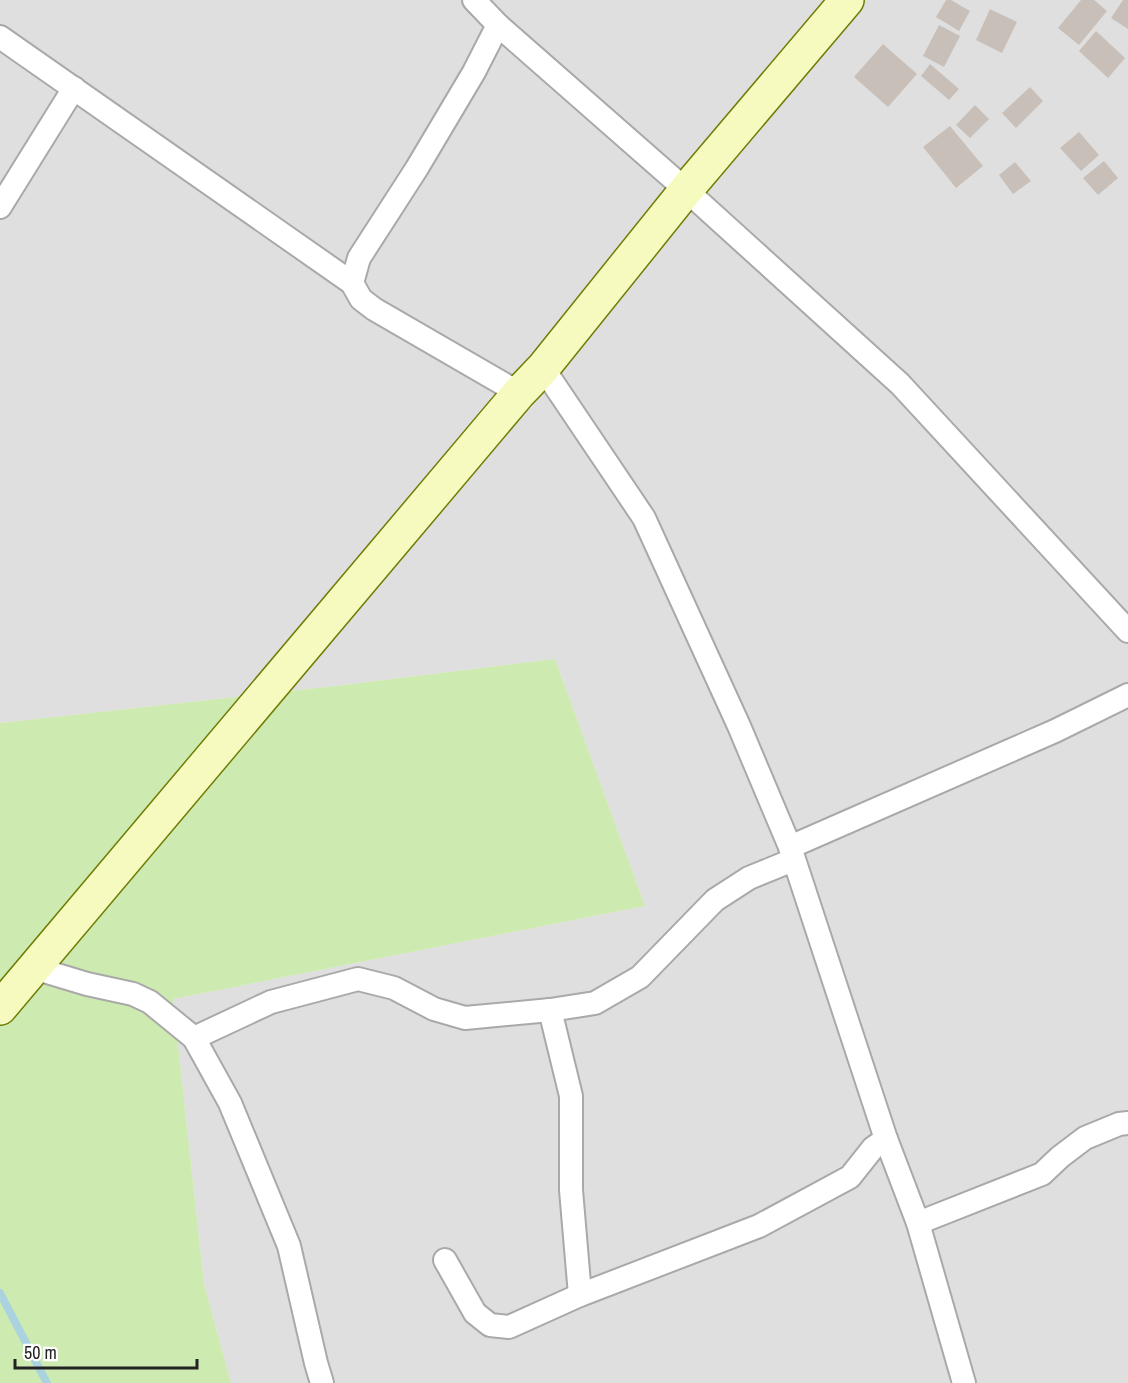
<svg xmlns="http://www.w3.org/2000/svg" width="1128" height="1383" viewBox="0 0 1128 1383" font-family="'Archivo Narrow',sans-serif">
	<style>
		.residential { fill: #e0dfdf }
		.grass { fill: #cdebb0 }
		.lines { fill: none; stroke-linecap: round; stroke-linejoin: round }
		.stream { stroke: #aad3df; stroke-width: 8 }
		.building { fill: #c7bfb8 }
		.street-casing { stroke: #a9a9a9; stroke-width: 26 }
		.secondary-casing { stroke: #707d05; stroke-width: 36 }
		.street { stroke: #fff; stroke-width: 22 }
		.secondary { stroke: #f7fabf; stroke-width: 33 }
	</style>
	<rect width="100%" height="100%" fill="#f2efe9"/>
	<!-- residential -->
	<path class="residential" d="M0 0H1128V1383H231L204 1284 173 999 645 906 555 659 335 686 0 723Z"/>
	<!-- grass -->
	<path class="grass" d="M555 659 645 906 173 999 204 1284 231 1383H0V723L335 686Z"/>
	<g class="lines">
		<!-- stream -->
		<path class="stream" d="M0 1293 47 1383"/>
	</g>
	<!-- building -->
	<g class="building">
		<path d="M946 0H951L970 11 959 31 936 17Z"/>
		<path d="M1081 0H1094L1107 11 1079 45 1058 28Z"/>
		<path d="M1123 0H1128V29L1111 18Z"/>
		<path d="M990 9 1017 22 1002 53 976 40Z"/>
		<path d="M939 25 960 36 944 67 923 56Z"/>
		<path d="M1096 31 1125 58 1108 78 1079 51Z"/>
		<path d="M883 44 917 74 888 107 854 77Z"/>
		<path d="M930 64 959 89 949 100 921 76Z"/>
		<path d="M1030 87 1043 101 1016 128 1002 113Z"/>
		<path d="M975 105 989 119 970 138 956 125Z"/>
		<path d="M950 126 983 166 956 188 923 147Z"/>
		<path d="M1079 132 1099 155 1081 171 1060 148Z"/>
		<path d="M1104 161 1118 178 1098 195 1083 178Z"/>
		<path d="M1015 162 1031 181 1013 194 999 175Z"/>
	</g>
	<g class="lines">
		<!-- street casing -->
		<g class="street-casing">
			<g id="street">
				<path d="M498 25 686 190 900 384 1128 631"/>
				<path d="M0 37 352 283 361 299 374 309 519 393"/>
				<path d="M0 207 74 88"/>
				<path d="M352 283 359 258 417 168 474 72 498 25 474 0"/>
				<path d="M543 368 644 518 739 726 790 847 886 1139 918 1223 964 1383"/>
				<path d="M790 847 1055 731 1128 695"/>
				<path d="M34 968 87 984 133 994 150 1002 194 1038 230 1103 289 1246 316 1363 322 1383"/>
				<path d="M550 1010 571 1096V1190L580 1295"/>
				<path d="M194 1038 271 1002 358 979 394 988 434 1009 465 1018 550 1010 595 1003 640 977 715 900 749 878 793 860"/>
				<path d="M918 1223 1042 1174 1060 1157 1085 1138 1119 1124 1128 1123"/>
				<path d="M445 1260 475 1313 490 1325 509 1327 580 1295 759 1226 850 1177 873 1148 886 1139"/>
			</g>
		</g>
		<!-- secondary casing -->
		<g class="secondary-casing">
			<path id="secondary" d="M0 1008 519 393 543 368 686 190 847 0"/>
		</g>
		<!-- street -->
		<use href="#street" class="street"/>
		<!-- secondary -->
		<use href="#secondary" class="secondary"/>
	</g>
	<!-- scale -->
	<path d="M15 1359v9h182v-9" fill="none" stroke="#222222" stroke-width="3"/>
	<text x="24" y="1359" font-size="18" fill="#222222" stroke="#ffffff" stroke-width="4.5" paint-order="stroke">50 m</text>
</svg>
